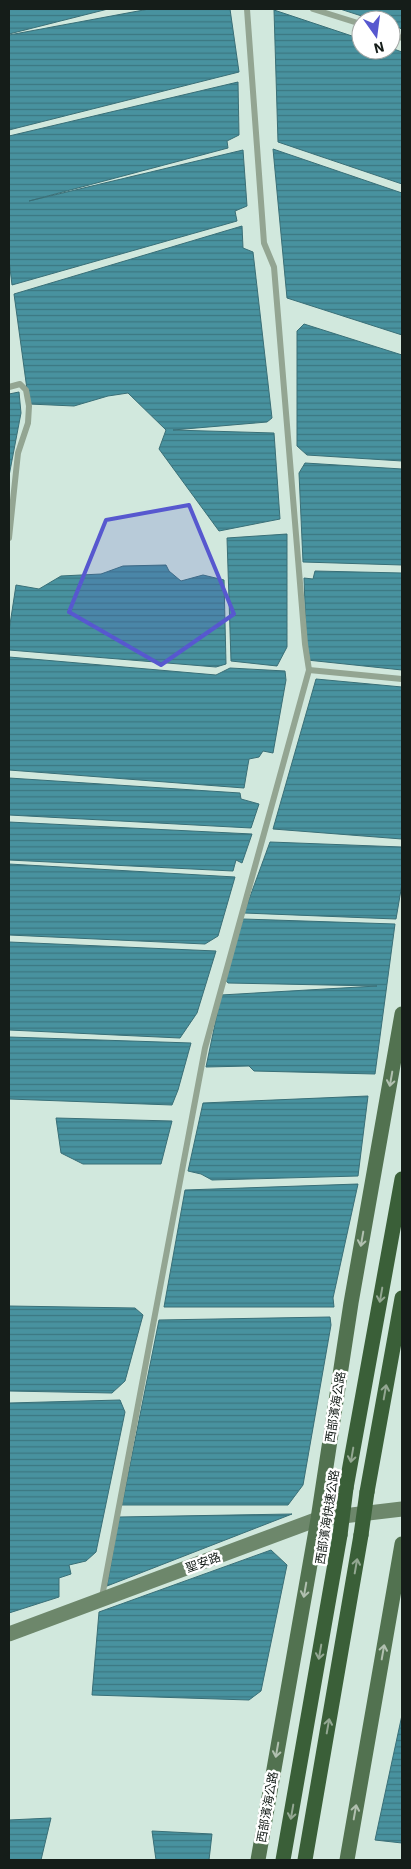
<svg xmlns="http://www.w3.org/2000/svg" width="411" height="1869" viewBox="0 0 411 1869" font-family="'IBM Plex Sans','Noto Sans TC',sans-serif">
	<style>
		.water { fill: url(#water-rules); stroke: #396f77 }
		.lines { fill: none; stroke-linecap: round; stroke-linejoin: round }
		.lane { stroke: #93a592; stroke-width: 6 }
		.secondary { stroke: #6d876b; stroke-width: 15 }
		.primary { stroke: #527250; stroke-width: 15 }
		.highway { stroke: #3a5f38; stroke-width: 15 }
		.highway-bridge { stroke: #3a5f38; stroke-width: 15 }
		.oneway { stroke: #b1c0b0 }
		.oneway2 { stroke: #93a792 }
		.marked { fill: #5758cf; fill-opacity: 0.2; stroke: #5758cf; stroke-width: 4; stroke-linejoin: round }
		.labels { text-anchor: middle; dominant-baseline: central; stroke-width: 5; stroke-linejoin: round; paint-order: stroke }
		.street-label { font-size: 12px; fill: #151d19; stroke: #fff }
	</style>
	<defs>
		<pattern id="water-rules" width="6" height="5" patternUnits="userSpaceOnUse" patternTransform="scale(1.25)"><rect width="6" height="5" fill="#48929f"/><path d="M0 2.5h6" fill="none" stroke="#3b7781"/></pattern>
	</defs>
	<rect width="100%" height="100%" fill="#d1e8dd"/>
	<!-- water -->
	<g class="water">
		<path d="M9 9H108L9 34Z"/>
		<path d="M149 9H230L239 72 9 130V35Z"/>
		<path d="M340 9H402V29L391 25V20H374Z"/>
		<path d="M274 10 361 39V50H391V48L402 52V184L278 142Z"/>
		<path d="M238 82 239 135 227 141 228 148 29 201 243 150 247 206 235 211 237 221 12 285 9 260V136Z"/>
		<path d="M273 149 402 193V335L287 298Z"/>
		<path d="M242 226 243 248 253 252 272 418 267 422 173 430 274 433 280 519 219 531 159 449 166 430 128 393 108 396 74 406 29 404 14 294Z"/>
		<path d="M304 324 402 355V461L307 455 297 446V331Z"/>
		<path d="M19 392 21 413 9 476V394Z"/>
		<path d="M305 463 402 469V565L303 562 299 473Z"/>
		<path d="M287 534V647L277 666 231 661 227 538Z"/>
		<path d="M166 565 169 571 181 581 203 575 224 580 226 664 216 667 9 650V631L16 585 39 589 61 576 101 574 123 566Z"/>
		<path d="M315 571 402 573V670L307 660 304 578 313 579Z"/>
		<path d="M9 657 216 675 230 668 285 671 286 680 273 753 263 751 259 757 249 759 244 788 9 770Z"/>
		<path d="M316 679 402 687V839L273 829Z"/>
		<path d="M9 778 240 793 241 799 259 804 251 828 9 815Z"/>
		<path d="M9 822 252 834 242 863 236 860 233 871 9 860Z"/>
		<path d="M270 842 402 847V884L396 919 244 913Z"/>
		<path d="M9 864 235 877 218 936 205 944 9 935Z"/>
		<path d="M243 919 395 924 375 1074 254 1071 249 1066 206 1067 221 995 377 986 228 983 224 978Z"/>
		<path d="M9 942 216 951 197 1013 180 1038 9 1030Z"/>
		<path d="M9 1037 191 1043 178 1090 172 1105 9 1099Z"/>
		<path d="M368 1096 358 1176 212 1180 201 1174 188 1171 203 1103Z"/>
		<path d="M56 1118 172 1121 161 1164H83L61 1153Z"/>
		<path d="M358 1184 333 1298 334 1307H164L185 1190Z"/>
		<path d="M9 1306 135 1308 143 1315 125 1381 112 1393 9 1391Z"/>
		<path d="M330 1317 331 1325 303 1485 288 1505H122L159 1320Z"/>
		<path d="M120 1400 125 1412 96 1552 86 1561 69 1565 71 1574 59 1578V1597L9 1613V1403Z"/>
		<path d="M292 1514 107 1586 119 1517Z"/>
		<path d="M271 1550 287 1565 261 1691 249 1700 92 1695 99 1612Z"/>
		<path d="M402 1715V1843L375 1840Z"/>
		<path d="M51 1818 41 1860H9V1820Z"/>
		<path d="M152 1831 212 1834 209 1860H156Z"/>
	</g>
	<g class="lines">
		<!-- lane -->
		<g class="lane">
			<path d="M313 9 361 24"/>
			<path d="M391 34 402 38"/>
			<path d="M9 387 20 384 26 390 29 406 28 423 18 453 9 538"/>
			<path d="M309 670 402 679"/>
			<path d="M102 1597 205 1048 309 670 305 644 274 267 264 243 247 9"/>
		</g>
		<!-- secondary -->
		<path class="secondary" d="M9 1634 318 1519 402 1509"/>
		<!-- primary -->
		<g class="primary">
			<path d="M258 1860 318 1519 351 1303 402 1014"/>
			<path d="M347 1860 402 1544"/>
		</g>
		<!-- highway -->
		<g class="highway">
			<path d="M346 1488 402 1179"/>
			<path d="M367 1492 402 1298"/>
			<path d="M283 1860 340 1535"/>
			<path d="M305 1860 361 1535"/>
		</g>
		<!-- highway-bridge -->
		<g class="highway-bridge">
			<path d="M340 1535 346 1488"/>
			<path d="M361 1535 367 1492"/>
		</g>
	</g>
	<!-- one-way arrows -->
	<defs><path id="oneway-shaft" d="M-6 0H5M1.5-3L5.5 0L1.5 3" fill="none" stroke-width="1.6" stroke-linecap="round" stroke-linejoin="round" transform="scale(1.25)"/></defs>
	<g class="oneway">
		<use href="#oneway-shaft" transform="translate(391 1079) rotate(100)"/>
		<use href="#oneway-shaft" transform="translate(362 1239) rotate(100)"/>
		<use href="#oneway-shaft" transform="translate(305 1590) rotate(100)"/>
		<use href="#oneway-shaft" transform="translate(383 1652) rotate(-80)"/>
		<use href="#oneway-shaft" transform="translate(277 1750) rotate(100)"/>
		<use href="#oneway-shaft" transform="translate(355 1812) rotate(-80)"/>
	</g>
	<g class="oneway2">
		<use href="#oneway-shaft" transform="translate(381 1295) rotate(100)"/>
		<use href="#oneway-shaft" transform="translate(385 1392) rotate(-80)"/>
		<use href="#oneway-shaft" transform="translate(352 1455) rotate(100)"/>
		<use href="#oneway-shaft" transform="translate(356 1566) rotate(-80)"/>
		<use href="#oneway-shaft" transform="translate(320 1652) rotate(100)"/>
		<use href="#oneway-shaft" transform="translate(328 1726) rotate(-80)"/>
		<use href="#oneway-shaft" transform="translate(292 1812) rotate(100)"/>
	</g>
	<!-- marked area -->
	<path class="marked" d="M189 505 234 614 161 665 69 612 106 520Z"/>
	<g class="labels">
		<!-- street labels -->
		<g class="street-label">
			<text transform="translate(335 1407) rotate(-81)">西部濱海公路</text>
			<text transform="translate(327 1517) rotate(-81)">西部濱海快速公路</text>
			<text transform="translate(203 1562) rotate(-20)">聖安路</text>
			<text transform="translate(267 1807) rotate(-80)">西部濱海公路</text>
		</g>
	</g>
	<!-- border -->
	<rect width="411" height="1869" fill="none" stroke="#151d19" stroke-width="20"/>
	<!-- north arrow -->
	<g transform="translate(376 35) rotate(166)"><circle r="24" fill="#ffffff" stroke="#a1a5a3"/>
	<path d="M0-4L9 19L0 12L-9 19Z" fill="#5758cf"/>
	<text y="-8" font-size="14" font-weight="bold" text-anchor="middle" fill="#151d19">N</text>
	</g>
</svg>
